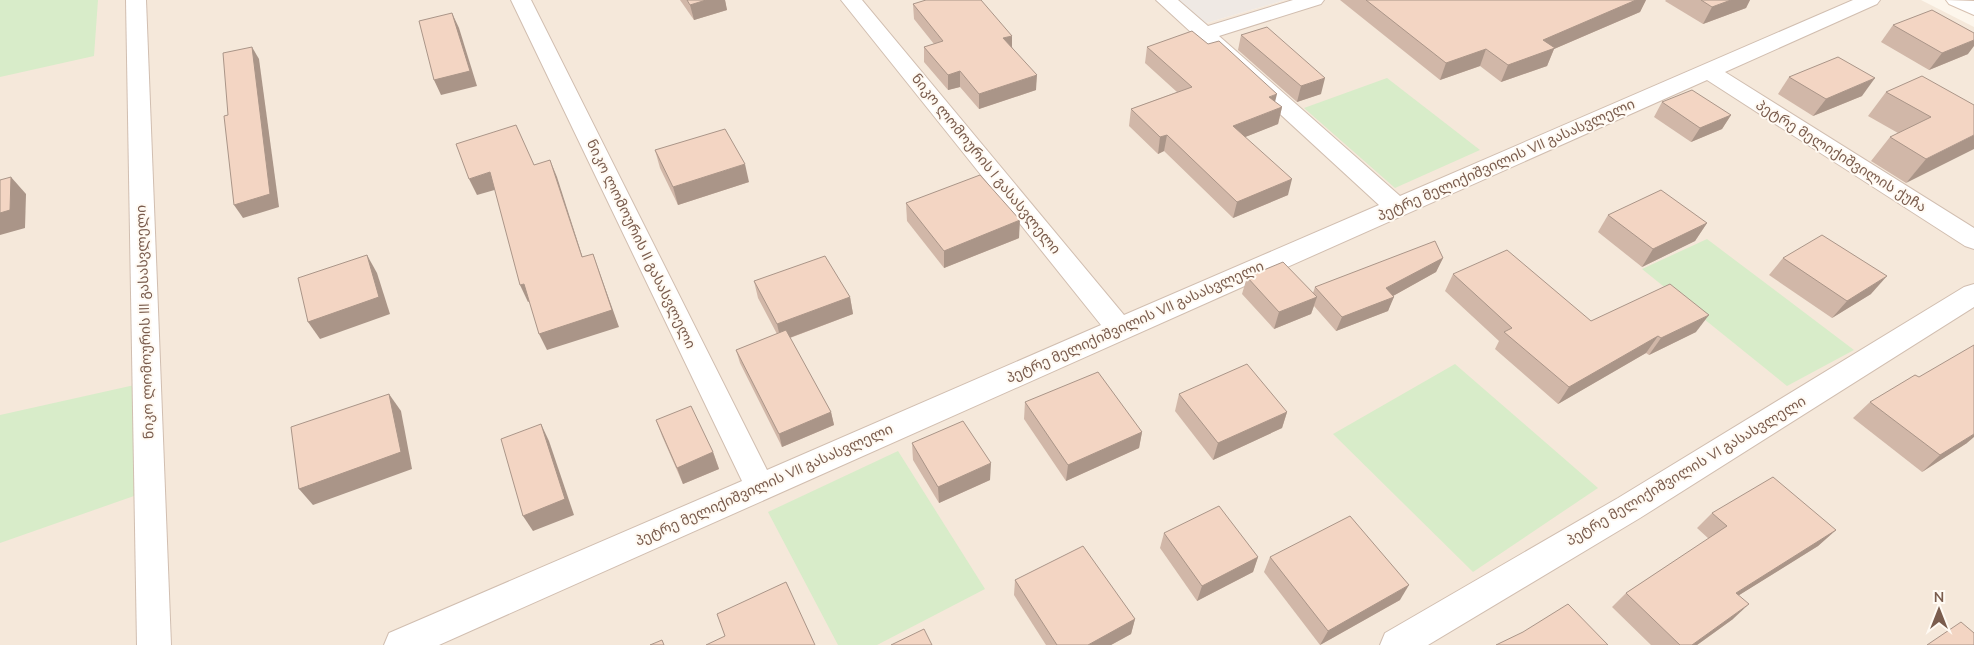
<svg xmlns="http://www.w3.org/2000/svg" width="1974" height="645" viewBox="0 0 1974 645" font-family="'Nunito Sans','Noto Sans Georgian',sans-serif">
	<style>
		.residential { fill: #f5e8da }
		.industrial { fill: #efe9e4 }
		.green { fill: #d8ecc9 }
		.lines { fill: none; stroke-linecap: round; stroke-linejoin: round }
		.street-casing { stroke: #d1beb0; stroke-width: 2 }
		.secondary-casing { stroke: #d6c0b0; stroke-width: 2 }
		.street { fill: #fff; fill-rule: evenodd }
		.secondary { fill: #fff; fill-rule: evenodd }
		.wall { fill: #d1b7a8 }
		.shaded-wall { fill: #aa9588 }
		.building { fill: #f3d5c3; stroke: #aa9588 }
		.labels { text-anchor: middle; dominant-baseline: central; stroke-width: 4; stroke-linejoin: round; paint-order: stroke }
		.street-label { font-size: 14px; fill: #7a5c4d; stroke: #fffaf3 }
	</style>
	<rect width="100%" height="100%" fill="#fdf6ec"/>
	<!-- residential -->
	<path class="residential" d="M0 0H1177L1203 24 1285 0H1921L1974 27V645H0Z"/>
	<!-- industrial -->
	<path class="industrial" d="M1177 0H1285L1203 24Z"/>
	<!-- green -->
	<g class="green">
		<path d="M0 0H98L94 56 0 77Z"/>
		<path d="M1387 78 1480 150 1395 188 1304 108Z"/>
		<path d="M1707 239 1854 350 1787 386 1642 269Z"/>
		<path d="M1455 364 1598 488 1473 572 1333 434Z"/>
		<path d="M148 382 134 496 0 543V415Z"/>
		<path d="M898 451 985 589 877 645H838L768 512Z"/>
	</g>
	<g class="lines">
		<!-- street casing -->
		<g class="street-casing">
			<g id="street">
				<path d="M126 0H146L171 645H137Z"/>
				<path d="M511 0H531L767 470 1101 325 841 0H862L1124 315 1379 205 1156 0H1178L1208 26 1293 0H1324L1321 4 1219 36 1400 196 1853 0H1880L1877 4 1725 72 1974 228V249L1965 246 1707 80 439 645H384L389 633 742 481Z"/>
				<path d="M1974 284V307L1640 518 1428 645H1380L1385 633 1618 498 1964 287Z"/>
			</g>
		</g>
		<!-- secondary casing -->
		<g class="secondary-casing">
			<path id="secondary" d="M1946 0 1974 1V15L1949 4Z"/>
		</g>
		<!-- street -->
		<use href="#street" class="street"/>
		<!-- secondary -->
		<use href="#secondary" class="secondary"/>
	</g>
	<!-- wall -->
	<g class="wall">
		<path d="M680 0H725L727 10 694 20Z"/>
		<path d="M1340 0H1646L1640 12 1554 49 1547 66 1501 82 1480 66 1440 80Z"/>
		<path d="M1666 0H1750L1746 8 1703 24 1665 1Z"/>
		<path d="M913 4 1012 47 1036 90 979 109 960 87 948 90 924 62V47L934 44 914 19Z"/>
		<path d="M1893 25 1968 54 1929 70 1881 42Z"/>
		<path d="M1241 35 1321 94 1297 102 1238 50Z"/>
		<path d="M1147 47 1275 102 1282 107 1278 124 1245 137 1288 195 1233 218 1164 151 1158 154 1129 126 1131 109 1177 92 1145 63Z"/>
		<path d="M1789 77 1862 96 1813 116 1778 94Z"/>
		<path d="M1886 92 1974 105 1906 183 1871 161 1890 137 1898 133 1868 116Z"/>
		<path d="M1662 102 1731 115 1722 129 1691 142 1654 117Z"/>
		<path d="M655 150 749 182 678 205 660 168Z"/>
		<path d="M906 203 1019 238 944 268 907 221Z"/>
		<path d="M1608 215 1707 223 1695 241 1642 267 1598 232Z"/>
		<path d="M1443 258 1436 272 1393 296 1388 311 1336 331 1314 306 1311 314 1274 329 1242 294 1247 277 1313 293 1315 287Z"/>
		<path d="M1783 258 1871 294 1832 318 1769 275Z"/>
		<path d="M1453 274 1591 321 1696 332 1649 355 1646 353 1558 404 1495 349 1499 341 1445 291Z"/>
		<path d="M754 281 850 297 853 314 790 338 831 412 834 425 782 447 740 363 736 350 777 334 758 298Z"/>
		<path d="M1919 377 1967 443 1922 472 1853 418 1870 402Z"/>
		<path d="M1179 394 1287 412 1282 428 1213 460 1175 411Z"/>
		<path d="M1025 402 1142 432 1139 448 1066 481 1024 419Z"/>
		<path d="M656 420 713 452 719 469 683 484 662 436Z"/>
		<path d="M912 443 990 480 939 503 913 460Z"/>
		<path d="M1712 513 1836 530 1818 546 1739 595 1733 619 1697 645H1651L1612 607 1626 593 1709 539 1697 528Z"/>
		<path d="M1164 533 1258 557 1253 572 1197 601 1160 548Z"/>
		<path d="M1270 557 1400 600 1320 645 1264 572Z"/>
		<path d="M1015 580 1135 619 1131 634 1111 645H1046L1014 595Z"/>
	</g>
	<!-- shaded-wall -->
	<g class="shaded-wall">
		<path d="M706 0H725L727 10 694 20 690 5Z"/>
		<path d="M1636 0H1646L1640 12 1554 49 1547 66 1501 82 1508 65 1543 40Z"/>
		<path d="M1731 0H1750L1746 8 1703 24 1712 7Z"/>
		<path d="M452 13 459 28 477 86 441 95 434 80Z"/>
		<path d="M1012 36V51L1003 38Z"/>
		<path d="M1974 40V46L1968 54 1929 70 1942 53Z"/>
		<path d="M252 47 259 59 279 207 243 218 234 205Z"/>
		<path d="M1486 49 1480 66 1440 80 1446 63Z"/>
		<path d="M960 71V87L948 90V75Z"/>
		<path d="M1037 75 1036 90 979 109V94Z"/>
		<path d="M1325 78 1321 94 1297 102 1301 86Z"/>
		<path d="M1875 78 1862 96 1813 116 1826 99Z"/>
		<path d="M1277 94 1273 110 1269 97Z"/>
		<path d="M1282 107 1278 124 1230 143 1233 126Z"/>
		<path d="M1731 115 1722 129 1691 142 1700 128Z"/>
		<path d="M1167 135 1164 151 1158 154 1160 137Z"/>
		<path d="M1974 135V149L1906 183 1926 159Z"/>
		<path d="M550 160 557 177 588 274 582 257Z"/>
		<path d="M745 164 749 182 678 205 673 187Z"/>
		<path d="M490 172 498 189 477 195 469 179Z"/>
		<path d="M11 177 26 194 25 228 0 235V213Z"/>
		<path d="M1292 179 1288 195 1233 218 1237 202Z"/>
		<path d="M1020 220 1019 238 944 268V251Z"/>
		<path d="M1707 223 1695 241 1642 267 1653 249Z"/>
		<path d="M593 254 619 327 547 350 539 334Z"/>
		<path d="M367 255 377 273 390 314 320 339 308 322Z"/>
		<path d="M1443 258 1436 272 1384 301 1394 297 1388 311 1336 331 1342 317 1386 288Z"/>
		<path d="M1887 276 1871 294 1832 318 1847 301Z"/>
		<path d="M524 284 532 300 528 302 520 285Z"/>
		<path d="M850 297 853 314 781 341 777 324Z"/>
		<path d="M1317 297 1311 314 1274 329 1279 312Z"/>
		<path d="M1709 315 1696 332 1649 355 1661 338Z"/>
		<path d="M1658 336 1646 353 1558 404 1569 387Z"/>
		<path d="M389 394 401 411 412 469 313 505 299 489Z"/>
		<path d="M831 412 834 425 782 447 779 434Z"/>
		<path d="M1287 412 1282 428 1213 460 1218 443Z"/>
		<path d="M541 424 549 441 574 515 533 531 523 516Z"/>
		<path d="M1142 432 1139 448 1066 481 1068 465Z"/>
		<path d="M1974 434V437L1967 443 1922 472 1940 455Z"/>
		<path d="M713 452 719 469 683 484 677 468Z"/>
		<path d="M991 463 990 480 939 503 938 487Z"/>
		<path d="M1836 530 1818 546 1720 607 1736 593Z"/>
		<path d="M1258 557 1253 572 1197 601 1202 586Z"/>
		<path d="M1409 585 1400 600 1320 645 1328 631Z"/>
		<path d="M1749 604 1733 619 1697 645H1692Z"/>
		<path d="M1135 619 1131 634 1111 645H1088Z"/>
	</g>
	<!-- building -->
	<g class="building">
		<path d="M687 0H706L690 5Z"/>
		<path d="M926 0H981L1012 36 1003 38 1037 75 979 94 960 71 948 75 924 47 943 41 913 4Z"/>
		<path d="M1366 0H1636L1543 40 1555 48 1508 65 1486 49 1446 63Z"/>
		<path d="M1701 0H1731L1712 7Z"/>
		<path d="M1932 10 1974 33V40L1942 53 1893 25Z"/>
		<path d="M452 13 470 71 434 80 419 21Z"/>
		<path d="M1267 27 1325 78 1301 86 1241 35Z"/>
		<path d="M1192 31 1208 44 1219 41 1277 94 1269 97 1282 107 1233 126 1292 179 1237 202 1167 135 1160 137 1131 109 1192 87 1147 47Z"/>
		<path d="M252 47 270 194 234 205 224 116 228 115 223 53Z"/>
		<path d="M1838 57 1875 78 1826 99 1789 77Z"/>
		<path d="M1922 76 1974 105V135L1926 159 1890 137 1931 117 1886 92Z"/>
		<path d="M1692 90 1731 115 1700 128 1662 102Z"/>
		<path d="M516 125 534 165 550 160 582 257 593 254 612 310 539 334 524 284 520 285 490 172 469 179 456 144Z"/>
		<path d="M725 129 745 164 673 187 655 150Z"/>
		<path d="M980 175 1020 220 944 251 906 203Z"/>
		<path d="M11 177 10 210 0 213V180Z"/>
		<path d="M1661 190 1707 223 1653 249 1608 215Z"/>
		<path d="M1822 235 1887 276 1847 301 1783 258Z"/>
		<path d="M1435 241 1443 258 1386 288 1394 297 1342 317 1315 287Z"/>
		<path d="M1507 250 1591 321 1670 284 1709 315 1661 338 1658 336 1569 387 1504 332 1512 328 1453 274Z"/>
		<path d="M367 255 379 297 308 322 298 278Z"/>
		<path d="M825 256 850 297 777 324 754 281Z"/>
		<path d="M1283 262 1317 297 1279 312 1247 277Z"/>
		<path d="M786 330 831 412 779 434 736 350Z"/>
		<path d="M1974 345V434L1940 455 1870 402 1915 375 1919 377Z"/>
		<path d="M1247 364 1287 412 1218 443 1179 394Z"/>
		<path d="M1098 372 1142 432 1068 465 1025 402Z"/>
		<path d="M389 394 401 452 299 489 291 427Z"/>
		<path d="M691 406 713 452 677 468 656 420Z"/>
		<path d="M963 421 991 463 938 487 912 443Z"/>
		<path d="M541 424 565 499 523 516 501 439Z"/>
		<path d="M1773 477 1836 530 1736 593 1749 604 1692 645H1680L1626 593 1727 526 1712 513Z"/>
		<path d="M1219 506 1258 557 1202 586 1164 533Z"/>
		<path d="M1350 516 1409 585 1328 631 1270 557Z"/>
		<path d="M1083 546 1135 619 1088 645H1057L1015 580Z"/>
		<path d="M786 582 815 645H706L725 636 717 614Z"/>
		<path d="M1568 604 1608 645H1496L1523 632Z"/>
		<path d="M1961 622 1974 633V645H1927Z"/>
		<path d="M924 629 932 645H891Z"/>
		<path d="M662 640 664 645H650Z"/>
	</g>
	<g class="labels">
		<!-- street labels -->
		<g class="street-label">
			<text transform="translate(1841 156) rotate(32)">პეტრე მელიქიშვილის ქუჩა</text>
			<text transform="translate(1506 160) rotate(-24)">პეტრე მელიქიშვილის VII გასასვლელი</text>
			<text transform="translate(986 164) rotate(51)">ნიკო ლომოურის I გასასვლელი</text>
			<text transform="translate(641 244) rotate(64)">ნიკო ლომოურის II გასასვლელი</text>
			<text transform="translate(145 322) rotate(-92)">ნიკო ლომოურის III გასასვლელი</text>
			<text transform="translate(1135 322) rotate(-24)">პეტრე მელიქიშვილის VII გასასვლელი</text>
			<text transform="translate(1686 471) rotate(-31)">პეტრე მელიქიშვილის VI გასასვლელი</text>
			<text transform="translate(764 485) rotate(-24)">პეტრე მელიქიშვილის VII გასასვლელი</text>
		</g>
	</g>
	<!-- north arrow -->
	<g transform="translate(1939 610)" stroke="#fffaf3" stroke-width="4" paint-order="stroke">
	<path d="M0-4L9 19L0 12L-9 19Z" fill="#7a5c4d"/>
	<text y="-8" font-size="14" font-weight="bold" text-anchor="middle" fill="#7a5c4d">N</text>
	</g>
</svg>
